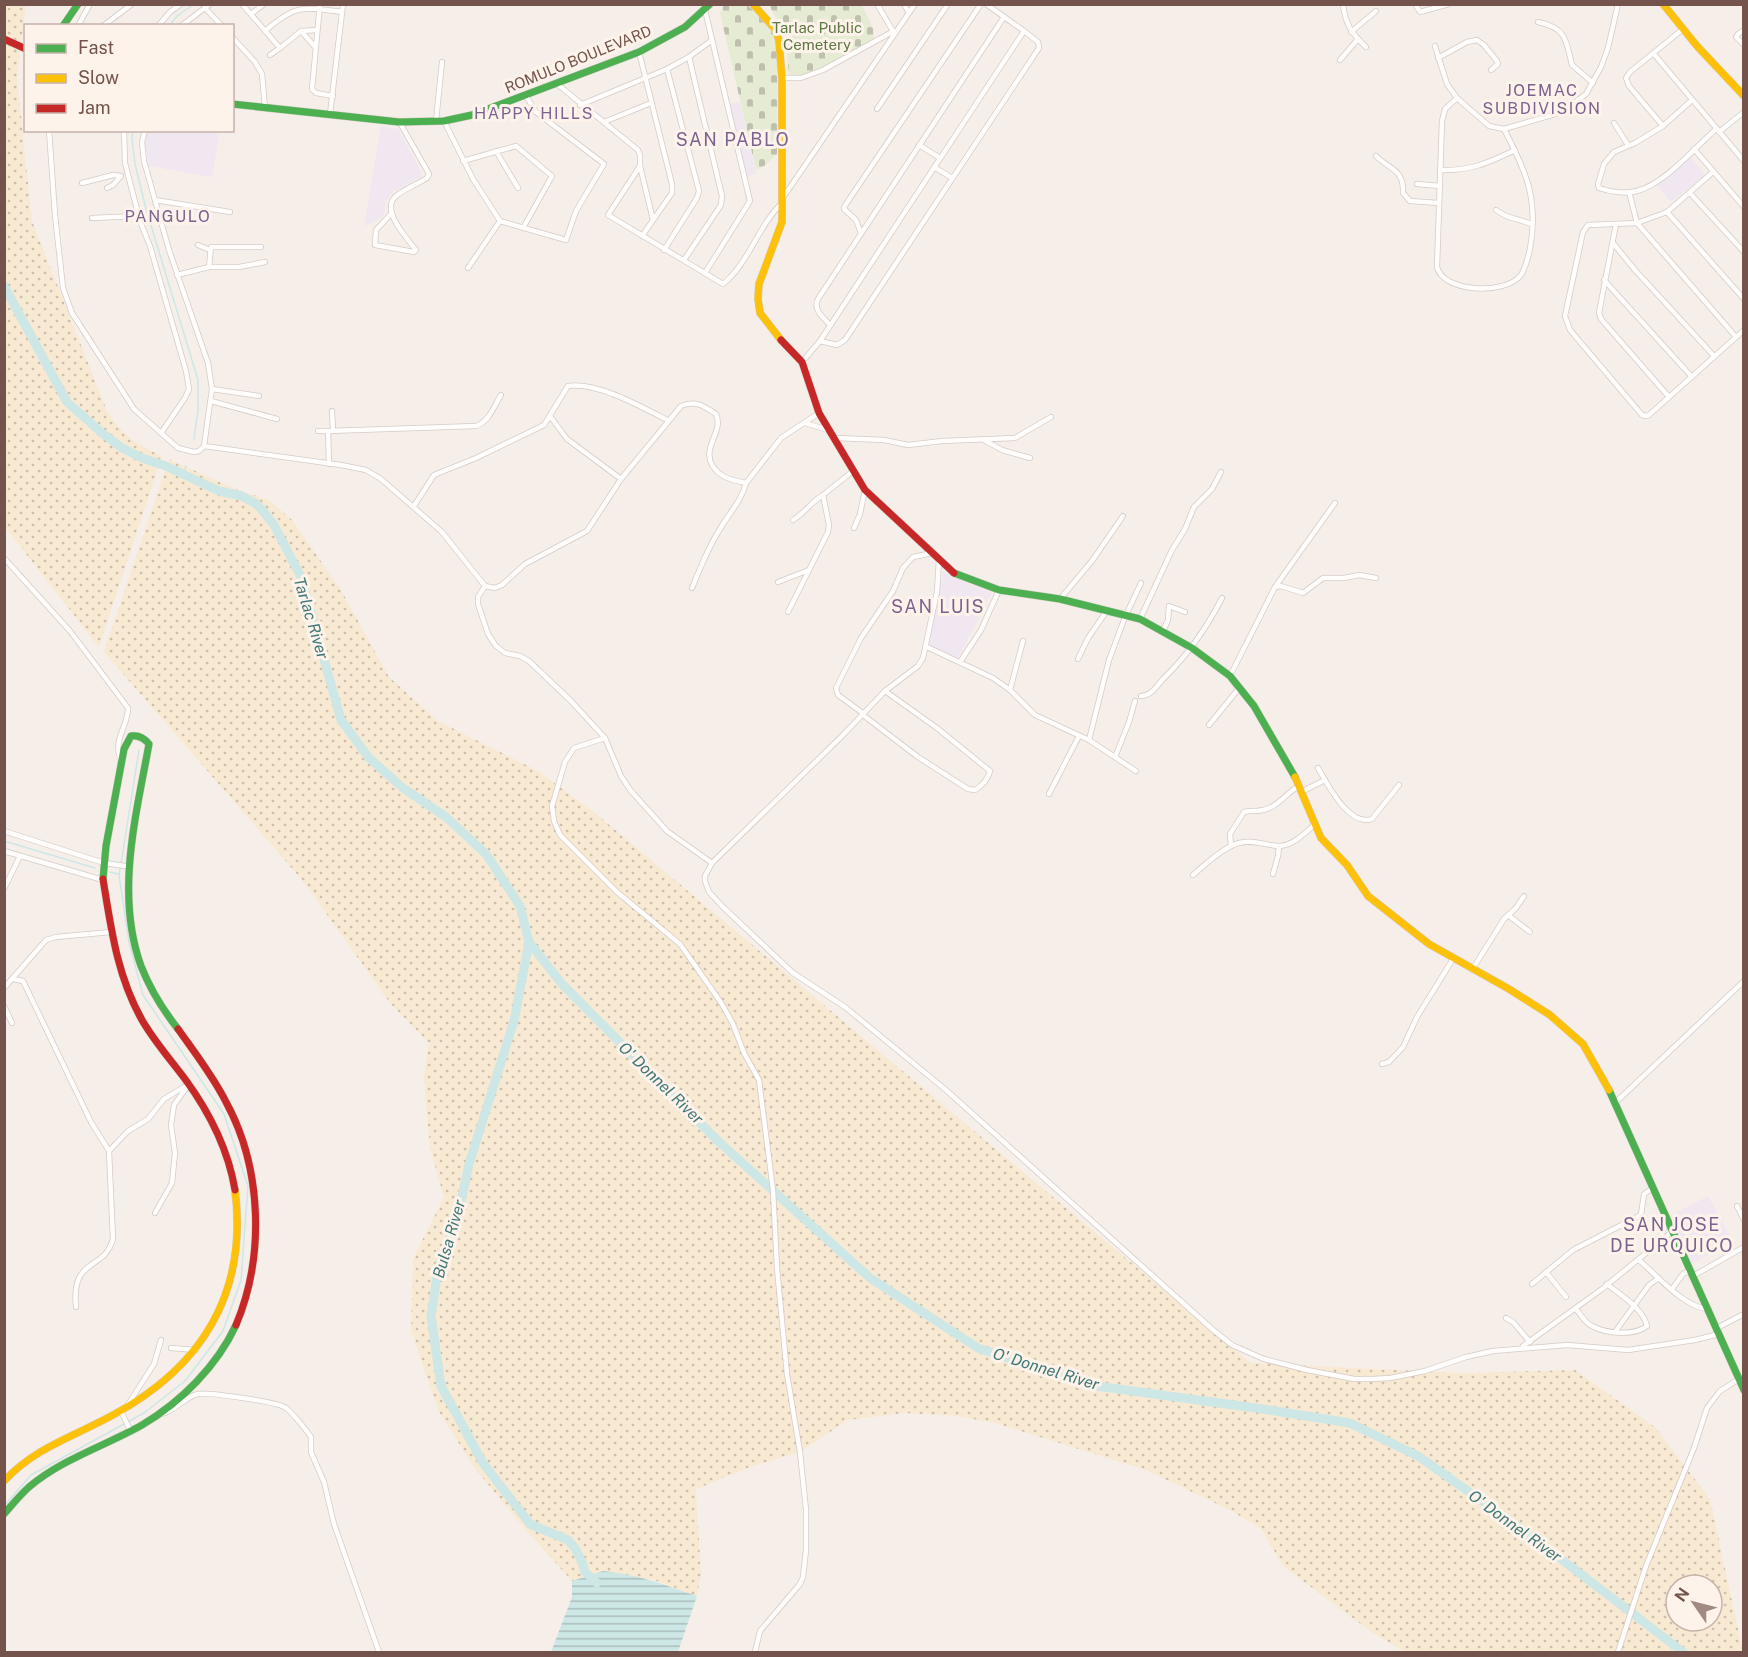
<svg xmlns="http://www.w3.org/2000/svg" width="1748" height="1657" viewBox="0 0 1748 1657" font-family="'Public Sans',sans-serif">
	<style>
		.education { fill: #f0e7f1 }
		.sand { fill: url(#sand-dots); fill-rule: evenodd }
		.cemetery { fill: url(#cemetery-stones) }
		.water { fill: url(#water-rules) }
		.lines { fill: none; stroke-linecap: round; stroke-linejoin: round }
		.stream { stroke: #cce7e6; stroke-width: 1.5 }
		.river { stroke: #cce7e6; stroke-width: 9 }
		.street-casing { stroke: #d4cbc7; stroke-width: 6 }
		.fast-casing { stroke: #d5cbc6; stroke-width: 8 }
		.slow-casing { stroke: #d5cbc6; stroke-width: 8 }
		.jam-casing { stroke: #d5cbc6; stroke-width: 8 }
		.street { stroke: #fefdfc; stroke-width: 4.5 }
		.fast { stroke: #4caf50; stroke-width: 7 }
		.slow { stroke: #ffc107; stroke-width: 7 }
		.jam { stroke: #c62828; stroke-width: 7 }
		.labels { text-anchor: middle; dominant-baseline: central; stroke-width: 6; stroke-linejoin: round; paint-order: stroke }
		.park-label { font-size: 15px; fill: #5c7843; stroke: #fef3ea }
		.street-label { font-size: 15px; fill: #73534b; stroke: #fef3ea }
		.neighbourhood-label { font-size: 16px; letter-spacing: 1.5px; fill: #7a638f; stroke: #fef3ea }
		.water-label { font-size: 16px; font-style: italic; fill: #407878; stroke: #fef3ea }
		.quarter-label { font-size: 18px; letter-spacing: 1.5px; fill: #7a638f; stroke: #fef3ea }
	</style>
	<defs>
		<pattern id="sand-dots" width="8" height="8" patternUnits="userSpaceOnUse" patternTransform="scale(1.5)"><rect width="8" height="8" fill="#f8e9d2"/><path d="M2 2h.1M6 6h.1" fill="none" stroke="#cdbfac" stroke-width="1.8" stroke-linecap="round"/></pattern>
		<pattern id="cemetery-stones" width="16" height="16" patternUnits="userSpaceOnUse" patternTransform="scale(1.5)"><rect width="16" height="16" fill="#e6ebd4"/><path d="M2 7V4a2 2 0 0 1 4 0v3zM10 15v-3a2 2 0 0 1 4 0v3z" fill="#bfc1ae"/></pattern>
		<pattern id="water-rules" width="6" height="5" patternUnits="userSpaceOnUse" patternTransform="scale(1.5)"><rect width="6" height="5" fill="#cce7e6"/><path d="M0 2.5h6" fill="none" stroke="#aabebc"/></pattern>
	</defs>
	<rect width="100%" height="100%" fill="#f6efe9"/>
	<!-- education -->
	<g class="education">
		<path d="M740 102 756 173 747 178 728 104Z"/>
		<path d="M381 126 398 129 422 173V176L393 192 387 199 384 214 375 222 364 226Z"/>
		<path d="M147 131H220L212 177 149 166 145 143Z"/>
		<path d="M1690 156 1705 175 1671 202 1656 184Z"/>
		<path d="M943 572 992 593 958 658 928 645Z"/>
		<path d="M1708 1196 1733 1241 1689 1265 1668 1217Z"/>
	</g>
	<!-- sand -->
	<g class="sand">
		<path d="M4 5H26L17 78 32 221 107 411C125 438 134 442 162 456L99 647 5 527Z"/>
		<path d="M169 459 235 489 269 500 292 520 341 590 389 677 438 721 538 771 595 813 1251 1363 1463 1373 1575 1370 1655 1427 1710 1499 1743 1652H1406L1373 1633 1284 1567 1261 1529 1232 1511 1146 1470 995 1423 957 1416 905 1413 848 1420 800 1452 750 1467 696 1489 701 1574 697 1596 654 1580 603 1571 572 1581 524 1528 473 1466 438 1410 411 1330 413 1259 444 1197 430 1148 424 1077 429 1043 390 1003 303 881 104 652ZM1676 1585H1712V1621H1676Z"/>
	</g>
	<!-- cemetery -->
	<g class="cemetery">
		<path d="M724 5H747C770 25 773 25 778 56L777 154 766 165 756 170 720 13Z"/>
		<path d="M769 5H862L873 28 874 41 800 78H789L786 36Z"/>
	</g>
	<!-- water -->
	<path class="water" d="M603 1571C636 1574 666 1585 697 1596L678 1652H551L572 1597V1581Z"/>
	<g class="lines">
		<!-- stream -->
		<g class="stream">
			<path d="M169 26 177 16 194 4"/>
			<path d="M133 130 132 138 135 164 146 209 198 380V410L194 439"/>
			<path d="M183 475 186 466"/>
			<path d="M4 841 95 868"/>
			<path d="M121 864 139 750"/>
			<path d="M110 872 118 874"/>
			<path d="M4 1506 31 1475 144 1413 185 1381 223 1331 241 1280 248 1186 224 1114 143 995 129 942 119 875 120 868"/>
		</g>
		<!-- river -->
		<g class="river">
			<path d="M4 286 67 402 102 433 122 448 142 458 166 466 219 491 242 496 258 505 274 525 301 577 341 720 369 758 403 788 446 817 486 854 520 906 529 942 562 984 719 1142 870 1278 978 1348 1089 1385 1263 1409 1350 1423 1418 1456 1519 1527 1683 1652"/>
			<path d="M529 942 514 1021 469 1164 458 1216 438 1269 431 1316 441 1386 483 1463 530 1524 568 1540 575 1548 582 1562 585 1572 597 1583"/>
		</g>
		<!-- street casing -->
		<g class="street-casing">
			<g id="street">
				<path d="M242 4 280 48 301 31 317 30"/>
				<path d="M320 4 312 89 316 93 333 96"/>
				<path d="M877 4 894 33"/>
				<path d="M904 4 909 13"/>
				<path d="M1343 4C1345 24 1352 34 1366 47"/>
				<path d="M1415 4 1420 12 1449 4"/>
				<path d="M205 8 222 26"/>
				<path d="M705 10 750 201 705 273"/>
				<path d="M251 14 264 4"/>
				<path d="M1538 22C1567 28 1566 41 1572 65L1593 83"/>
				<path d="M78 26 90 4"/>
				<path d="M103 26 132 4"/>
				<path d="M158 26 170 12 181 4"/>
				<path d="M181 26 210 4"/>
				<path d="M1744 30 1738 34 1736 37 1744 45"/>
				<path d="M265 31C296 4 303 7 342 12"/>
				<path d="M301 31 316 48"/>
				<path d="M1351 32 1376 11"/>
				<path d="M232 37 255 62 262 74 265 108"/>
				<path d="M1435 46 1447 84 1457 98 1489 126 1504 129 1562 112 1586 94 1601 67 1608 48 1618 4"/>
				<path d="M639 52 672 184V193L642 236"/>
				<path d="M1654 54 1744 161"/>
				<path d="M270 55 280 48"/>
				<path d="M1438 58 1467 42 1477 40 1484 45 1497 61 1498 64 1491 70"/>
				<path d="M1340 60 1358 39"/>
				<path d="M782 78H801L823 70 892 32"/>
				<path d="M557 84 638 150 640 155V166L653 220"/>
				<path d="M1457 98 1445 109 1442 121 1437 267C1443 293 1506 295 1521 275 1526 267 1528 257 1530 249 1539 200 1526 171 1504 129"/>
				<path d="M1692 100 1663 126 1635 143 1614 152 1604 164 1598 184 1599 188C1610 192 1626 194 1637 191 1664 184 1695 148 1716 129"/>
				<path d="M580 105 667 69 689 57 712 40"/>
				<path d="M877 109 948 4"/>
				<path d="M330 114 343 4"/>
				<path d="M436 121 442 62"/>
				<path d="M444 121 473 179 500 221 566 240 576 211 604 164 536 112 526 96"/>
				<path d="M604 122 651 103"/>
				<path d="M1614 123 1628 145"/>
				<path d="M1663 126 1629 86 1626 78 1630 72 1683 29"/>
				<path d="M49 130 55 215 63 288 72 313 134 409 178 448 194 452 199 451 204 446 212 389 208 363 169 250 144 161 142 142 145 130"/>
				<path d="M124 130 125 163 140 221 150 246 186 371 189 389 185 398 161 433"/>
				<path d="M1719 132 1744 112"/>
				<path d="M919 145 940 158"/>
				<path d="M1694 149 1744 207"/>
				<path d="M496 151 518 188"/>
				<path d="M1376 156C1390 170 1404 169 1403 193L1410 201 1439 203"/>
				<path d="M463 161 516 146 552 176 523 228"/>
				<path d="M640 166 608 215 723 284C749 263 758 226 782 203"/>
				<path d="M934 167 952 178"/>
				<path d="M1440 170C1471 171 1488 163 1515 150"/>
				<path d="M1713 172 1667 212 1637 223 1588 225 1583 232 1565 316 1570 330 1642 415 1646 416 1649 415 1744 330"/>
				<path d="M82 183 113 175 121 176"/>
				<path d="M1417 184 1440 186"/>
				<path d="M107 188 113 185 120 177"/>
				<path d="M1629 192 1637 223 1736 337"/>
				<path d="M1690 193 1744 252"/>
				<path d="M782 199 915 4"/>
				<path d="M155 200 230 212"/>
				<path d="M1496 210 1506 216 1532 224"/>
				<path d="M1667 212 1744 299"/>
				<path d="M391 214 376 230 375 245 414 252 416 250C407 238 381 211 395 197 403 189 418 184 427 178L429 174 400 123"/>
				<path d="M92 218 138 216"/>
				<path d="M1616 224 1599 313 1601 319 1669 397"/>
				<path d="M861 233 856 220 844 209V207L981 4"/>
				<path d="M1613 243 1635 270 1714 356"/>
				<path d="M198 245 210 250"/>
				<path d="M664 250 697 198 699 191 667 69"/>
				<path d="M684 260 721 205 722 196 689 57"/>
				<path d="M209 267 211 247H261"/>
				<path d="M468 268 500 221"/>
				<path d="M177 275 209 267H239L265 262"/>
				<path d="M1604 280 1692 377"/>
				<path d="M829 324C822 316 813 310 818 299L1004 17"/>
				<path d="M820 341 837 345 845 340 1039 48 1038 42 1024 31"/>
				<path d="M802 362 820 341 1024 31 986 4"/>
				<path d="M212 389 259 396"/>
				<path d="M211 401 277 419"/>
				<path d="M332 411 333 431"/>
				<path d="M550 416 567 439 621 479"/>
				<path d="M805 423 828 430"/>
				<path d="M318 431H328"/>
				<path d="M836 438 884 440 908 445 942 441 1015 438 1051 417"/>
				<path d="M984 440 1002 450 1030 458"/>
				<path d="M204 446 341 465 366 470 381 479 442 532 485 586 495 588 502 585 525 564 587 531 621 479 681 406C696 400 704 406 716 414 724 431 702 447 712 465 720 478 732 480 746 483L781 438 819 413"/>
				<path d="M329 464 328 431 476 426C489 422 494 406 501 395"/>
				<path d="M414 506 434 475 476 458 544 425 568 386C598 382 642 407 669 421"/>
				<path d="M793 520C805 513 811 502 823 495"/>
				<path d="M854 528 860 514 865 490"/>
				<path d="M4 558 70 631 128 708C128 727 112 740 121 760"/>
				<path d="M939 560 937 592 923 658 918 666 885 691 842 736 712 863 705 876V881L709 892 723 907 793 973 845 1007 946 1090 1212 1329 1232 1345 1264 1359 1307 1370 1354 1379H1372L1390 1378 1425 1371 1466 1357 1493 1351 1567 1345 1628 1350 1695 1340 1719 1334"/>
				<path d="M778 582 809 570"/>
				<path d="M485 586 478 597V604L488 634 496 646 505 653 520 656 529 661 571 701 605 738 621 776 631 791 667 831 712 863"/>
				<path d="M1275 587 1335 503"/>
				<path d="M692 588C701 566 710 544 723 524 732 510 742 499 746 483"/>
				<path d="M1060 599 1092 561 1123 516"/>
				<path d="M788 612 828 532 829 525 823 495 853 471"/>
				<path d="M1140 619 1172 550 1185 529 1194 507 1212 489 1221 472"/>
				<path d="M1163 631 1168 620 1169 606 1185 612"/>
				<path d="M927 647 993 678 1010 690 1035 715 1089 740 1136 771"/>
				<path d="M1078 659 1088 638 1106 612"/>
				<path d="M960 662 981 630 999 590"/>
				<path d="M1230 676 1275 587 1281 586 1303 593 1323 578H1344L1359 575 1376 578"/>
				<path d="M1010 690 1023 641"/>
				<path d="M1141 696C1151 696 1157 686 1163 679 1188 655 1206 629 1222 598"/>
				<path d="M864 714 838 695 836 688 861 638 893 591 903 568 913 557 932 553"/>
				<path d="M863 715 918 757 968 789 975 790C983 785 988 780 990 771L937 728 885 691"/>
				<path d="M1209 725 1240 687"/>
				<path d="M605 738 574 748 565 762 552 806 554 821 560 835 617 892 680 944 722 1004 733 1024 744 1053 759 1080 773 1190 777 1268 787 1374 800 1452 806 1510V1550L803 1577 800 1584 760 1631 755 1652"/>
				<path d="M1089 740 1109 660 1125 617 1141 583"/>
				<path d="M1115 757 1129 722 1135 701"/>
				<path d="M1318 768C1328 785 1349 827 1372 819L1399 785"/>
				<path d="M1301 792 1325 780"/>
				<path d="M1049 794 1079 736"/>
				<path d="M4 831 104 863 125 866"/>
				<path d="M1231 846 1230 834 1244 812C1250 810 1256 812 1263 810 1278 807 1286 793 1299 786"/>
				<path d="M4 851 103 880"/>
				<path d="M1273 874 1278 856 1279 846"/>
				<path d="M1193 875C1204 865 1225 846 1239 843 1255 839 1266 846 1280 846 1294 845 1305 833 1315 824"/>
				<path d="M4 889 20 856"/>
				<path d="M1508 915 1530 932"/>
				<path d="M1472 970 1504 919 1516 908 1524 896"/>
				<path d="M13 979 23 981 91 1122 109 1151 113 1239C104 1272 71 1256 76 1307"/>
				<path d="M4 988 46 940 56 937 111 932"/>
				<path d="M4 1006 12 1023"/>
				<path d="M1382 1064 1389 1062 1403 1047 1417 1017 1453 959"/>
				<path d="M1616 1102 1744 981"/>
				<path d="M109 1151 128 1131 148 1119 164 1099 184 1087"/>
				<path d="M1737 1206 1744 1220"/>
				<path d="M155 1213 172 1183 175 1153 171 1125 174 1105 189 1084"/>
				<path d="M1660 1240 1664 1228 1665 1214"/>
				<path d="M1639 1260C1656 1275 1686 1309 1709 1309"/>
				<path d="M1546 1272 1566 1297"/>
				<path d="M1693 1276 1744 1247"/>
				<path d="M1532 1284 1573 1250 1641 1215 1644 1194 1653 1188"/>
				<path d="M1672 1289 1683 1274 1691 1270"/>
				<path d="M1576 1309C1581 1315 1585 1323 1592 1326 1607 1334 1634 1336 1647 1326 1643 1308 1620 1295 1607 1284"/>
				<path d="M1506 1318 1513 1322 1530 1342"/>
				<path d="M1717 1328 1744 1314"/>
				<path d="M1615 1332 1649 1285 1659 1278"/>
				<path d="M1523 1346 1602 1289 1673 1231"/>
				<path d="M171 1348 196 1350"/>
				<path d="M127 1406 154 1364 161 1340"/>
				<path d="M121 1411 129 1428"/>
				<path d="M161 1414C175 1412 184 1397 198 1394 208 1392 278 1402 286 1408 291 1411 307 1431 311 1437V1452L324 1482 334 1524 379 1652"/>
				<path d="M1618 1652 1646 1566 1694 1448 1707 1408 1720 1391 1739 1379"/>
			</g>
		</g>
		<!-- fast casing -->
		<g class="fast-casing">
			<g id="fast">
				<path d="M63 26 78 4"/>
				<path d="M232 104 399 122 444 121 472 115 639 52 685 27 710 4"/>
				<path d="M954 573 999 590 1060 599 1140 619 1192 648 1230 676 1254 706 1295 777"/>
				<path d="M103 879 106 846 124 749 131 736C139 735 144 738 149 744 136 816 115 894 141 966 150 989 163 1010 178 1029"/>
				<path d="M1609 1090 1744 1390"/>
				<path d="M4 1514C12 1505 20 1495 29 1487 62 1459 105 1446 142 1425 181 1402 217 1366 236 1325"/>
			</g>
		</g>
		<!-- slow casing -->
		<g class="slow-casing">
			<g id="slow">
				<path d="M753 4 776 30 779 41 782 78V222L759 284 758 299 760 313 781 340"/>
				<path d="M1663 4 1697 46 1744 96"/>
				<path d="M1295 777 1321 838 1347 865 1368 896 1429 944 1509 989 1550 1015 1583 1044 1609 1090"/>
				<path d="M4 1481C36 1447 73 1437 113 1415 202 1367 248 1293 235 1190"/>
			</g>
		</g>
		<!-- jam casing -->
		<g class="jam-casing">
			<g id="jam">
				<path d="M4 39 26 49"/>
				<path d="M781 340 802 362 819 413 865 490 954 573"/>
				<path d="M103 879C111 928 117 976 142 1020 154 1041 170 1059 185 1079 210 1113 228 1148 235 1190"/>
				<path d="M178 1029C195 1053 213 1076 226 1102 262 1168 265 1256 236 1325"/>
			</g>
		</g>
		<!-- street -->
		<use href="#street" class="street"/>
		<!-- fast -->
		<use href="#fast" class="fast"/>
		<!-- slow -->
		<use href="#slow" class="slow"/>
		<!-- jam -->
		<use href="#jam" class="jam"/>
	</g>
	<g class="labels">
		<!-- park labels -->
		<g class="park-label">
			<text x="817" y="27">Tarlac Public<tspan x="817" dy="17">Cemetery</tspan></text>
		</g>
		<!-- street labels -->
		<g class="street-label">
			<text transform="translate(578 59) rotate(-22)">ROMULO BOULEVARD</text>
		</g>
		<!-- neighbourhood labels -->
		<g class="neighbourhood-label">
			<text x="1542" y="90">JOEMAC<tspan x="1542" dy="18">SUBDIVISION</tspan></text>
			<text x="534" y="113">HAPPY HILLS</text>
			<text x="168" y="216">PANGULO</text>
		</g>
		<!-- water labels -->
		<g class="water-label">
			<text transform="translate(311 618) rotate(73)">Tarlac River</text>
			<text transform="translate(661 1083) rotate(44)">O' Donnel River</text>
			<text transform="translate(449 1239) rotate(-74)">Bulsa River</text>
			<text transform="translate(1046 1369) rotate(17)">O' Donnel River</text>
			<text transform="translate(1515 1526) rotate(36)">O' Donnel River</text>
		</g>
		<!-- quarter labels -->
		<g class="quarter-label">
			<text x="733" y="139">SAN PABLO</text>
			<text x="938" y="606">SAN LUIS</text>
			<text x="1672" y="1224">SAN JOSE<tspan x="1672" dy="21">DE URQUICO</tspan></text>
		</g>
	</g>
	<!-- border -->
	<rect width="1748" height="1657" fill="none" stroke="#73534b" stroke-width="12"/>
	<!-- legend -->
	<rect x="24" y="24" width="210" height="108" fill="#fef3ea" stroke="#c6b3aa" stroke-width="1.5"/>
	<rect x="36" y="44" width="30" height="9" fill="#4caf50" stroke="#c6b3aa" stroke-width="1.5"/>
	<text x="78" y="54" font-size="18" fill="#73534b">Fast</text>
	<rect x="36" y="74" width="30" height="9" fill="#ffc107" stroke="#c6b3aa" stroke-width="1.5"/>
	<text x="78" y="84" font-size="18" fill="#73534b">Slow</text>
	<rect x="36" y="104" width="30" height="9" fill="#c62828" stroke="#c6b3aa" stroke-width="1.5"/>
	<text x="78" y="114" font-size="18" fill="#73534b">Jam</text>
	<!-- north arrow -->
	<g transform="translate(1694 1603) rotate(305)"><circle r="28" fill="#fef3ea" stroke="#c6b3aa" stroke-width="1.5"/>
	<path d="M0-4.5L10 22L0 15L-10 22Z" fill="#a18a82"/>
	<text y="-9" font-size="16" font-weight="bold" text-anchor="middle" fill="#73534b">N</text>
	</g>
</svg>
